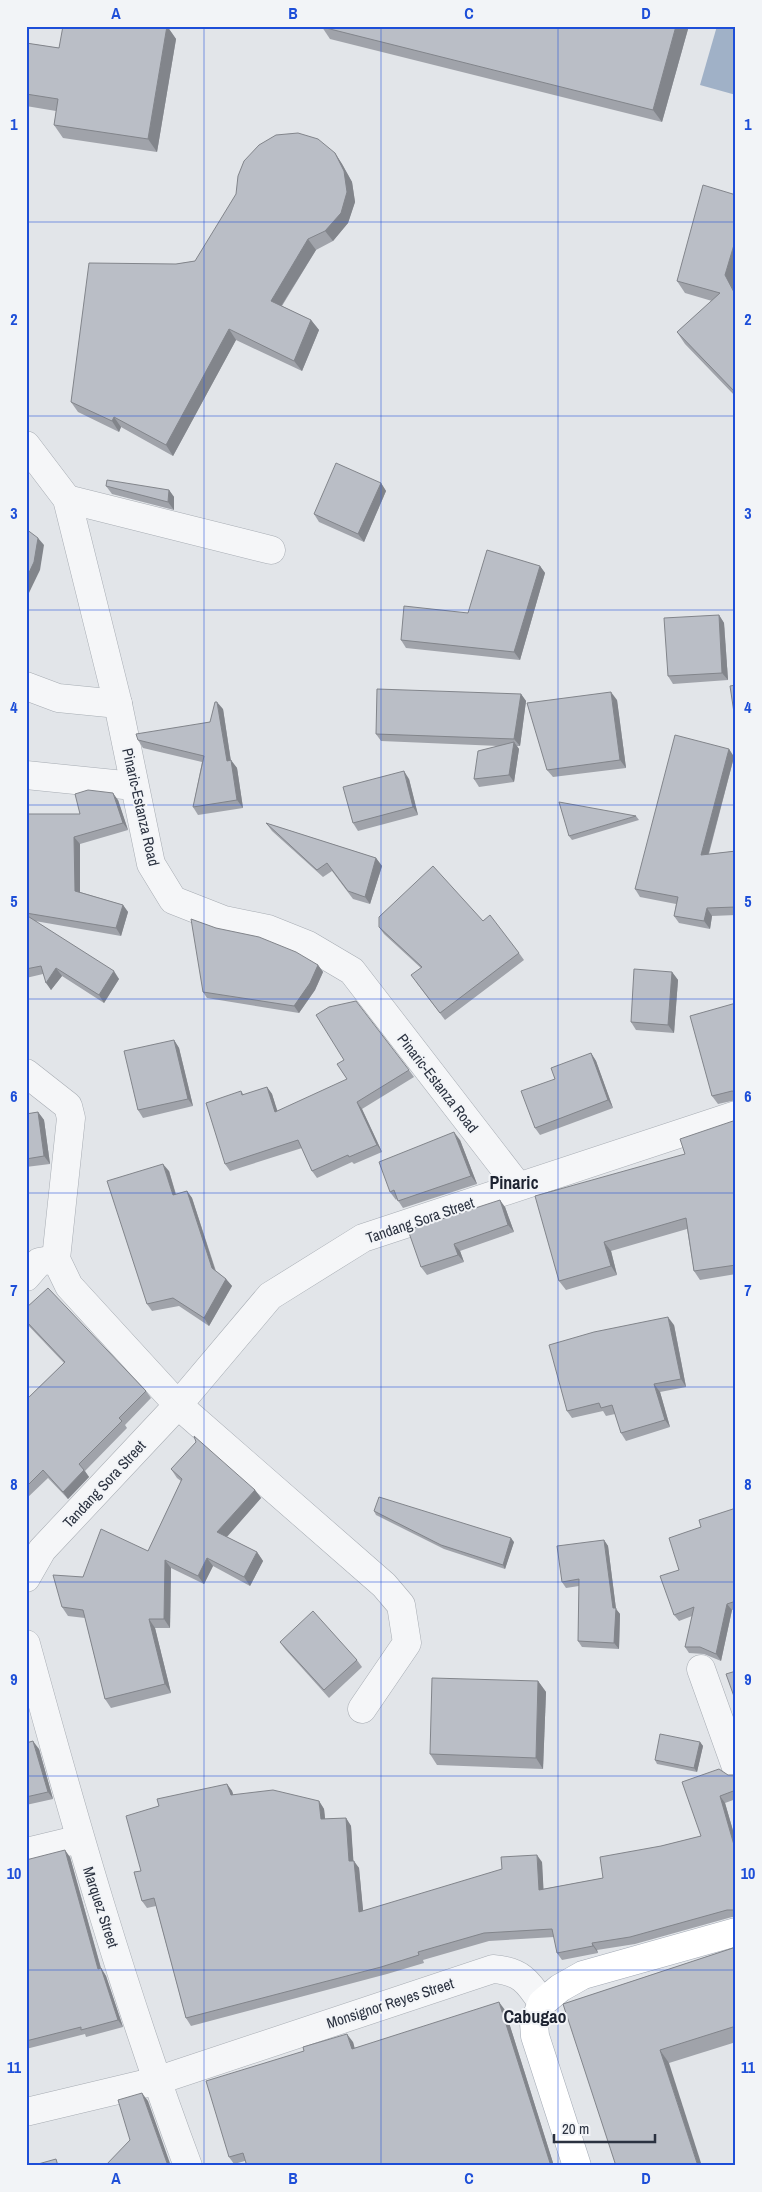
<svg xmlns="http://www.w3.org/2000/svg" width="762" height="2192" viewBox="0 0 762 2192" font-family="'Archivo Narrow',sans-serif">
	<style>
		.water { fill: #a0b1c7 }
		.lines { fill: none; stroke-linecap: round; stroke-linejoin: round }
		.minor-casing { stroke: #a7acb3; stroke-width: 29 }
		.major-casing { stroke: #a2a9b4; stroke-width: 29 }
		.minor { stroke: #f5f6f8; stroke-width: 28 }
		.major { stroke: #fff; stroke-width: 28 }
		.wall { fill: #a0a3aa }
		.shaded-wall { fill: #82858b }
		.building { fill: #babec6; stroke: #82858b }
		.grid { fill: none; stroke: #1d4ed8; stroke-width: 1; stroke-opacity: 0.55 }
		.labels { text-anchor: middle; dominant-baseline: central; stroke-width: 4; stroke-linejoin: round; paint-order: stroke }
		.street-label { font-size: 15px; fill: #2b3240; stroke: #f2f4f7 }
		.quarter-label { font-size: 18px; font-weight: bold; fill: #1d2331; stroke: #f2f4f7 }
		.neatline { fill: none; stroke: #1d4ed8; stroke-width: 2 }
		.grid-label { font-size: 16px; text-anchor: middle; font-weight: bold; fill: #1d4ed8 }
	</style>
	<rect width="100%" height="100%" fill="#e2e5e9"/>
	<!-- water -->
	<path class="water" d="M717 26 736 28V95L700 85Z"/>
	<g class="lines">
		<!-- minor casing -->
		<g class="minor-casing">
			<g id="minor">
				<path d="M26 445 67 499 118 704 151 864 173 900 224 920 268 929 308 945 352 971 518 1186"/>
				<path d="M67 499 271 550"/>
				<path d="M26 686 58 698 118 704"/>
				<path d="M26 775 134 786"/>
				<path d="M26 1073 68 1106 71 1118 56 1259 69 1286 178 1405 384 1585 401 1605 407 1643 362 1709"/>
				<path d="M26 1277 39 1262 56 1259"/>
				<path d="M26 1578 42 1550 178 1405 270 1296 363 1238 736 1115"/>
				<path d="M26 1644C74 1820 124 1995 188 2166"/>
				<path d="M701 1669 736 1767"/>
				<path d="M26 1852 80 1839"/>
				<path d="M26 2112 156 2081 493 1969C520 1971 528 1981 542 2003"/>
			</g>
		</g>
		<!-- major casing -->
		<g class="major-casing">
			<path id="major" d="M577 2166 535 2036 534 2023 542 2003 560 1988 583 1975 736 1932"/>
		</g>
		<!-- minor -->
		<use href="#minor" class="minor"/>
		<!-- major -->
		<use href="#major" class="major"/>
	</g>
	<!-- wall -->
	<g class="wall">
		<path d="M167 26 176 39 157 152 63 138 54 125 56 111 26 106V43L59 48Z"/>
		<path d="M322 26H686L688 29 662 122 330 39 322 27Z"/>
		<path d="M335 153 342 164 352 182 355 202 348 223 333 241 316 250 282 306 311 320 319 330 302 371 236 340 173 456 121 427 119 432 78 412 71 402 176 264 195 261Z"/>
		<path d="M736 195V280L734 287 736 291V397L685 344 677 332 712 301 685 293 677 281Z"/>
		<path d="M381 483 386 491 364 542 319 522 314 514Z"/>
		<path d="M106 486 169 490 174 497V510L112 494Z"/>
		<path d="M540 566 545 573 520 660 406 648 401 640 468 613Z"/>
		<path d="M719 615 724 623 728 680 673 684 668 676Z"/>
		<path d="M521 694 526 701 520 746H517L519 749 514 782 479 787 474 779 499 746 381 741 376 734Z"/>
		<path d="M617 700 626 768 553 777 547 770Z"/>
		<path d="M223 709 231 761 237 768 243 808 198 815 193 807 202 762 143 748 138 740 210 722Z"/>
		<path d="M729 749 734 757 709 854 736 851V915L712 916 710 929 679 923 674 916 676 904 640 897 635 889Z"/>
		<path d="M409 779 418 815 358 831 353 823Z"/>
		<path d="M118 800 128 830 80 844V892L123 905 128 912 121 936 35 921 119 979 104 1003 62 976 51 990 43 974 26 978V814H80Z"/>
		<path d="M636 816 639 820 572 840 569 836Z"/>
		<path d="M266 823 376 858 382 866 370 904 353 899 332 871 323 877 272 831Z"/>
		<path d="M483 921 519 953 524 960 445 1020 416 982 421 968 384 934 379 927Z"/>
		<path d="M216 928 318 965 323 972 315 990 299 1013 207 998 203 992Z"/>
		<path d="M672 972 678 980 674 1033 636 1030 631 1022Z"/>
		<path d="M736 1003V1100L718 1104 712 1096Z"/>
		<path d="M174 1040 179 1048 193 1106 143 1118 138 1110Z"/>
		<path d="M591 1053 596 1061 613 1108 540 1135 535 1128 555 1079Z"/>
		<path d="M409 1070 414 1077 362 1109 382 1152 354 1164 352 1162 317 1178 312 1171 302 1148 230 1171 225 1164 241 1091 244 1095 267 1087 272 1094 277 1111Z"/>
		<path d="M38 1112 44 1120 50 1164 26 1167V1114Z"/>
		<path d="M736 1120V1274L700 1280 694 1271 687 1229 611 1251 617 1275 566 1290 559 1281 685 1154Z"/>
		<path d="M460 1140 477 1184 403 1208 397 1199 396 1200 390 1192Z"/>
		<path d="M169 1171 176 1194 187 1191 192 1198 216 1271 226 1279 232 1286 209 1326 179 1306 152 1311 147 1304Z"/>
		<path d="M505 1207 514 1232 460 1251 464 1262 427 1275 421 1267Z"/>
		<path d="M26 1308 146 1391 151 1398 125 1425 127 1428 85 1471 89 1477 68 1499 48 1478 26 1499V1400L64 1363 26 1323Z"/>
		<path d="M674 1325 686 1387 660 1392 670 1427 626 1441 621 1433 615 1414 606 1416 603 1411 572 1418 567 1411Z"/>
		<path d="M171 1469 255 1490 261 1498 227 1537 257 1552 263 1561 250 1586 213 1566 204 1584 171 1568 170 1628H155L171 1693 111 1708 105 1699 85 1618 68 1616 62 1607 83 1577 148 1551 181 1481 177 1478Z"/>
		<path d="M736 1508V1609L732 1610 721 1661 704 1654 689 1653 685 1647 692 1616 679 1621 674 1615 679 1570 701 1527Z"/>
		<path d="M374 1511 514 1542 505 1569 444 1549 376 1515Z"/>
		<path d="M604 1540 608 1546 616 1609 620 1614 619 1649 582 1647 578 1641 579 1586 566 1588 562 1582Z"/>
		<path d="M280 1642 357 1660 362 1667 329 1698 285 1649Z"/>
		<path d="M538 1681 546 1692 543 1769 437 1765 430 1754Z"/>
		<path d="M26 1740V1742L39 1749 53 1799 26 1805Z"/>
		<path d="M700 1742 703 1746 697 1772 657 1764 655 1760Z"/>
		<path d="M728 1775H736V1799L725 1803 736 1841V1917H732L635 1944 597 1950 598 1953 562 1960 557 1953 554 1937 489 1941 423 1960 424 1963 387 1974 191 2026 186 2018 156 1906 147 1908 142 1901 141 1871 227 1784 232 1791 233 1795 319 1801 324 1809 325 1819 346 1818 351 1826 353 1861 359 1868 363 1911 542 1862 543 1889 603 1878 661 1846 701 1836Z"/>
		<path d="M70 1857 101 1968 106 1976 123 2027 86 2037 85 2034 26 2049V1860Z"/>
		<path d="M736 1947V2042L669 2063 563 2004Z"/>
		<path d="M505 2010 554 2166H247L245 2161 234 2164 229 2157 353 2042 354 2048Z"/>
	</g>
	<!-- shaded-wall -->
	<g class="shaded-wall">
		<path d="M167 26 176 39 157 152 148 139Z"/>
		<path d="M676 26H686L688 29 662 122 653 110Z"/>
		<path d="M335 153 342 164 352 182 355 202 348 223 333 241 325 231Z"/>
		<path d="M736 238V280L734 287 736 291V296L725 275Z"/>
		<path d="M308 239 316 250 278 311 271 301Z"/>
		<path d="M311 320 319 330 302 371 294 361Z"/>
		<path d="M229 329 236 340 173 456 166 445Z"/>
		<path d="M114 417 121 427 119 432 112 421Z"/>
		<path d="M381 483 386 491 364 542 358 534Z"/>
		<path d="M169 490 174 497V510L168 502Z"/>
		<path d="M38 538 44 545 40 570 27 597 26 579Z"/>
		<path d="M540 566 545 573 520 660 514 652Z"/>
		<path d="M719 615 724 623 728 680 722 673Z"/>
		<path d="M611 692 617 700 626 768 620 760Z"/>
		<path d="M521 694 526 701 520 746 514 739Z"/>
		<path d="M217 702 223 709 232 769 227 761Z"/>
		<path d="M514 742 519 749 514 782 509 775Z"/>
		<path d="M729 749 734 757 706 863 701 855Z"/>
		<path d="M231 760 237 768 243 808 237 800Z"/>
		<path d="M404 771 409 779 418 815 413 807Z"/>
		<path d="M113 793 118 800 128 830 123 823Z"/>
		<path d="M74 837 80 844V898L75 891Z"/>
		<path d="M376 858 382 866 370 904 365 897Z"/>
		<path d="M123 905 128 912 121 936 116 928Z"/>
		<path d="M707 908 712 916 710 929 704 921Z"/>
		<path d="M318 965 323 972 315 990 299 1013 294 1006Z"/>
		<path d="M56 968 62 976 51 990 46 983Z"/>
		<path d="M114 971 119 979 104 1003 99 995Z"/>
		<path d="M672 972 678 980 674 1033 668 1025Z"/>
		<path d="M174 1040 179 1048 193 1106 188 1099Z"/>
		<path d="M591 1053 596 1061 613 1108 608 1100Z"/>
		<path d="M267 1087 272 1094 280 1119 275 1112Z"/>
		<path d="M357 1102 362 1109 382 1152 377 1145Z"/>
		<path d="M38 1112 44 1120 50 1164 44 1156Z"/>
		<path d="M454 1132 460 1140 477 1184 471 1176Z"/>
		<path d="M163 1164 169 1171 178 1203 173 1195Z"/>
		<path d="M187 1191 192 1198 217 1276 212 1268Z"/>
		<path d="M500 1200 505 1207 514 1232 508 1225Z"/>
		<path d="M604 1242 611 1251 617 1275 611 1266Z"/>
		<path d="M454 1244 460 1251 464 1262 458 1255Z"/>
		<path d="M226 1279 232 1286 209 1326 204 1318Z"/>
		<path d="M668 1317 674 1325 686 1387 681 1379Z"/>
		<path d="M654 1384 660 1392 670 1427 665 1420Z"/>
		<path d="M84 1470 89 1477 68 1499 63 1492Z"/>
		<path d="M255 1490 261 1498 223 1541 217 1532Z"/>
		<path d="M511 1538 514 1542 505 1569 503 1565Z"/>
		<path d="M604 1540 608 1546 616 1609 620 1614 619 1649 614 1643 613 1608Z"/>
		<path d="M257 1552 263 1561 250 1586 244 1577Z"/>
		<path d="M207 1558 213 1566 204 1584 198 1576Z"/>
		<path d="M165 1560 171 1568 170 1628 164 1619Z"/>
		<path d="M727 1604 732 1610 721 1661 716 1654Z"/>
		<path d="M149 1619 155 1628 171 1693 165 1684Z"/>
		<path d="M538 1681 546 1692 543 1769 536 1758Z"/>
		<path d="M33 1741 39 1749 53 1799 48 1792Z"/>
		<path d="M700 1742 703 1746 697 1772 694 1768Z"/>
		<path d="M227 1784 232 1791 236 1802 231 1795Z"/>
		<path d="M720 1796 725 1803 736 1841V1852Z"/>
		<path d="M319 1801 324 1809 326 1827 321 1819Z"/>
		<path d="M346 1818 351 1826 354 1869 349 1861Z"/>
		<path d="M65 1850 70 1857 103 1976 98 1969Z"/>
		<path d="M537 1855 542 1862 544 1897 539 1890Z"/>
		<path d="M354 1861 359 1868 364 1920 359 1912Z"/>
		<path d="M592 1943 597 1950 598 1953 593 1946Z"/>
		<path d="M101 1968 106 1976 123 2027 118 2020Z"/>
		<path d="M499 2002 505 2010 554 2166H551Z"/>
		<path d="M347 2034 353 2042 357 2056 352 2049Z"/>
		<path d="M660 2050 669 2063 702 2166H698Z"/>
		<path d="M142 2093 148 2101 171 2166H169L167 2163Z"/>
	</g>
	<!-- building -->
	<g class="building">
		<path d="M63 26H167L148 139 54 125 58 99 26 94V43L59 48Z"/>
		<path d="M322 26H676L653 110 322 27Z"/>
		<path d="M298 133 318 139 335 153 344 171 347 192 341 213 325 231 308 239 271 301 311 320 294 361 229 329 166 445 114 417 112 421 71 402 89 263 176 264 195 261 236 194 238 176 244 161 259 145 276 135Z"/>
		<path d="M703 185 736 195V238L725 275 736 296V393L677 332 720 293 677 281Z"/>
		<path d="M336 463 381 483 358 534 314 514Z"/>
		<path d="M107 480 169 490 168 502 106 486Z"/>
		<path d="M26 529 38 538 34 562 26 579Z"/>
		<path d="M487 550 540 566 514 652 401 640 404 606 468 613Z"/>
		<path d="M719 615 722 673 668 676 664 618Z"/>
		<path d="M736 685V726L730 686Z"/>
		<path d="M377 689 521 694 514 739 376 734Z"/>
		<path d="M611 692 620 760 547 770 527 703Z"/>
		<path d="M215 702H217L227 761 231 760 237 800 193 807 204 756 138 740 136 734 210 722Z"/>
		<path d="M675 735 729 749 701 855 736 851V907L707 908 704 921 674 916 678 897 635 889Z"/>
		<path d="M514 742 509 775 474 779 478 751Z"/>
		<path d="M404 771 413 807 353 823 343 787Z"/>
		<path d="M88 790 113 793 123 823 74 837 75 891 123 905 116 928 26 913V814H80L75 794Z"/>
		<path d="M559 802 636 816 569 836Z"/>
		<path d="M266 823 376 858 365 897 348 891 327 863 317 870Z"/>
		<path d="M433 866 483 921 490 915 519 953 440 1013 411 975 422 967 379 927V917Z"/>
		<path d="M26 915 114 971 99 995 56 968 46 983 41 966 26 969Z"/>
		<path d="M191 919 216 928 259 937 296 952 318 965 310 983 294 1006 203 992Z"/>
		<path d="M634 969 672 972 668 1025 631 1022Z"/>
		<path d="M356 1001 409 1070 357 1102 377 1145 349 1157 348 1155 312 1171 298 1140 225 1164 206 1103 241 1091 242 1095 267 1087 275 1112 347 1079 337 1064 344 1060 316 1015 329 1007Z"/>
		<path d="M736 1003V1092L732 1091 712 1096 690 1016Z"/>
		<path d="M174 1040 188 1099 138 1110 124 1051Z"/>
		<path d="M591 1053 608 1100 535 1128 521 1091 555 1079 551 1068Z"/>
		<path d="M38 1112 44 1156 26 1159V1114Z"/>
		<path d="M736 1120V1265L694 1271 686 1218 604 1242 611 1266 559 1281 535 1196 685 1154 680 1139Z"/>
		<path d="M454 1132 471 1176 398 1201 394 1190 390 1192 379 1162Z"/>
		<path d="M163 1164 173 1195 187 1191 212 1268 226 1279 204 1318 173 1298 147 1304 107 1181Z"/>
		<path d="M500 1200 508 1225 454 1244 458 1255 421 1267 408 1230Z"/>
		<path d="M48 1288 146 1391 119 1418 122 1421 79 1464 84 1470 63 1492 43 1470 26 1487V1400L65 1362 26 1321V1308Z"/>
		<path d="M668 1317 681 1379 654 1384 665 1420 621 1433 612 1405 601 1408 599 1403 567 1411 549 1345 594 1332Z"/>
		<path d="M194 1436 255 1490 217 1532 257 1552 244 1577 207 1558 198 1576 165 1560 164 1619H149L165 1684 105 1699 83 1610 62 1607 53 1575 83 1577 101 1529 148 1551 182 1479 171 1469 196 1442Z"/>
		<path d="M379 1497 511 1538 503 1565 441 1545 374 1511Z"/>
		<path d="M736 1508V1601L727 1604 716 1654 700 1647H685L694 1607 674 1615 660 1576 679 1570 669 1538 701 1527 699 1520Z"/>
		<path d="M604 1540 613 1608H616L614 1643 578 1641 579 1579 562 1582 557 1546Z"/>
		<path d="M313 1611 357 1660 324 1690 280 1642Z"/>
		<path d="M736 1671V1702L726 1674Z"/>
		<path d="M432 1678 538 1681 536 1758 430 1754Z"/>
		<path d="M660 1734 700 1742 694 1768 655 1760Z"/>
		<path d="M33 1741 48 1792 26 1797V1743Z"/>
		<path d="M719 1769 728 1775H736V1790L720 1796 736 1852V1910H727L630 1937 592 1943 593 1946 557 1953 552 1929 484 1933 418 1952 419 1955 381 1967 186 2018 154 1898 142 1901 134 1872 141 1871 126 1816 159 1806 157 1799 227 1784 231 1795 273 1790 319 1801 321 1819 346 1818 349 1861H354L359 1912 502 1869 501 1857 537 1855 539 1890 603 1878 600 1857 661 1846 701 1836 682 1782Z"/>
		<path d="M65 1850 98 1969 101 1968 118 2020 81 2030V2027L26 2041V1860Z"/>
		<path d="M736 1947V2026L660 2050 698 2166H616L563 2004Z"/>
		<path d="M499 2002 551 2166H247L243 2153 229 2157 206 2081 304 2051 303 2047 347 2034 352 2049Z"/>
		<path d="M142 2093 167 2163 170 2166H105L130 2140 118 2100Z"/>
		<path d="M56 2159 58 2166H31Z"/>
	</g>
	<!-- grid -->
	<path class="grid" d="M204 26V2166M381 26V2166M558 26V2166M26 222H736M26 416H736M26 610H736M26 805H736M26 999H736M26 1193H736M26 1387H736M26 1582H736M26 1776H736M26 1970H736"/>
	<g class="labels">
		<!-- street labels -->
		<g class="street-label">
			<text transform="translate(141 807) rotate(77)">Pinaric-Estanza Road</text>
			<text transform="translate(438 1083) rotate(52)">Pinaric-Estanza Road</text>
			<text transform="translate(420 1220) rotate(-19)">Tandang Sora Street</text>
			<text transform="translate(104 1484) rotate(-47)">Tandang Sora Street</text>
			<text transform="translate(101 1907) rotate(72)">Marquez Street</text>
			<text transform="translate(390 2003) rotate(-18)">Monsignor Reyes Street</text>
		</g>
		<!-- quarter labels -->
		<g class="quarter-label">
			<text x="514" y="1182">Pinaric</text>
			<text x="535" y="2016">Cabugao</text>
		</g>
	</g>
	<!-- border -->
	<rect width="762" height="2192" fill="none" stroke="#f2f4f7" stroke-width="55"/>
	<!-- scale -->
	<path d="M554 2134v8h101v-8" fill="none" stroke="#2b3240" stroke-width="2.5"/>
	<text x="562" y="2134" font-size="15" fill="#2b3240" stroke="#f2f4f7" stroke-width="4" paint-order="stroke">20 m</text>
	<rect x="28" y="28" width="706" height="2136" class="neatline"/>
	<g class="grid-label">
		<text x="116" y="19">A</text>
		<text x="293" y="19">B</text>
		<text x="469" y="19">C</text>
		<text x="646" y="19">D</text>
		<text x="14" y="130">1</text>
		<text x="748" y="130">1</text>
		<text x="14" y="325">2</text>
		<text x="748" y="325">2</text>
		<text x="14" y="519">3</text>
		<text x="748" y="519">3</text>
		<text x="14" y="713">4</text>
		<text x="748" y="713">4</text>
		<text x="14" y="907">5</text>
		<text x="748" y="907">5</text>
		<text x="14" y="1102">6</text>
		<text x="748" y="1102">6</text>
		<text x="14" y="1296">7</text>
		<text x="748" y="1296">7</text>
		<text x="14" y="1490">8</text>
		<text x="748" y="1490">8</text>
		<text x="14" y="1685">9</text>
		<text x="748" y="1685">9</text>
		<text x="14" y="1879">10</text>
		<text x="748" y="1879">10</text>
		<text x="14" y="2073">11</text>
		<text x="748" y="2073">11</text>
		<text x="116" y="2184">A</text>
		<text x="293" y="2184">B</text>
		<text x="469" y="2184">C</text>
		<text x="646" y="2184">D</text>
	</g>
</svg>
